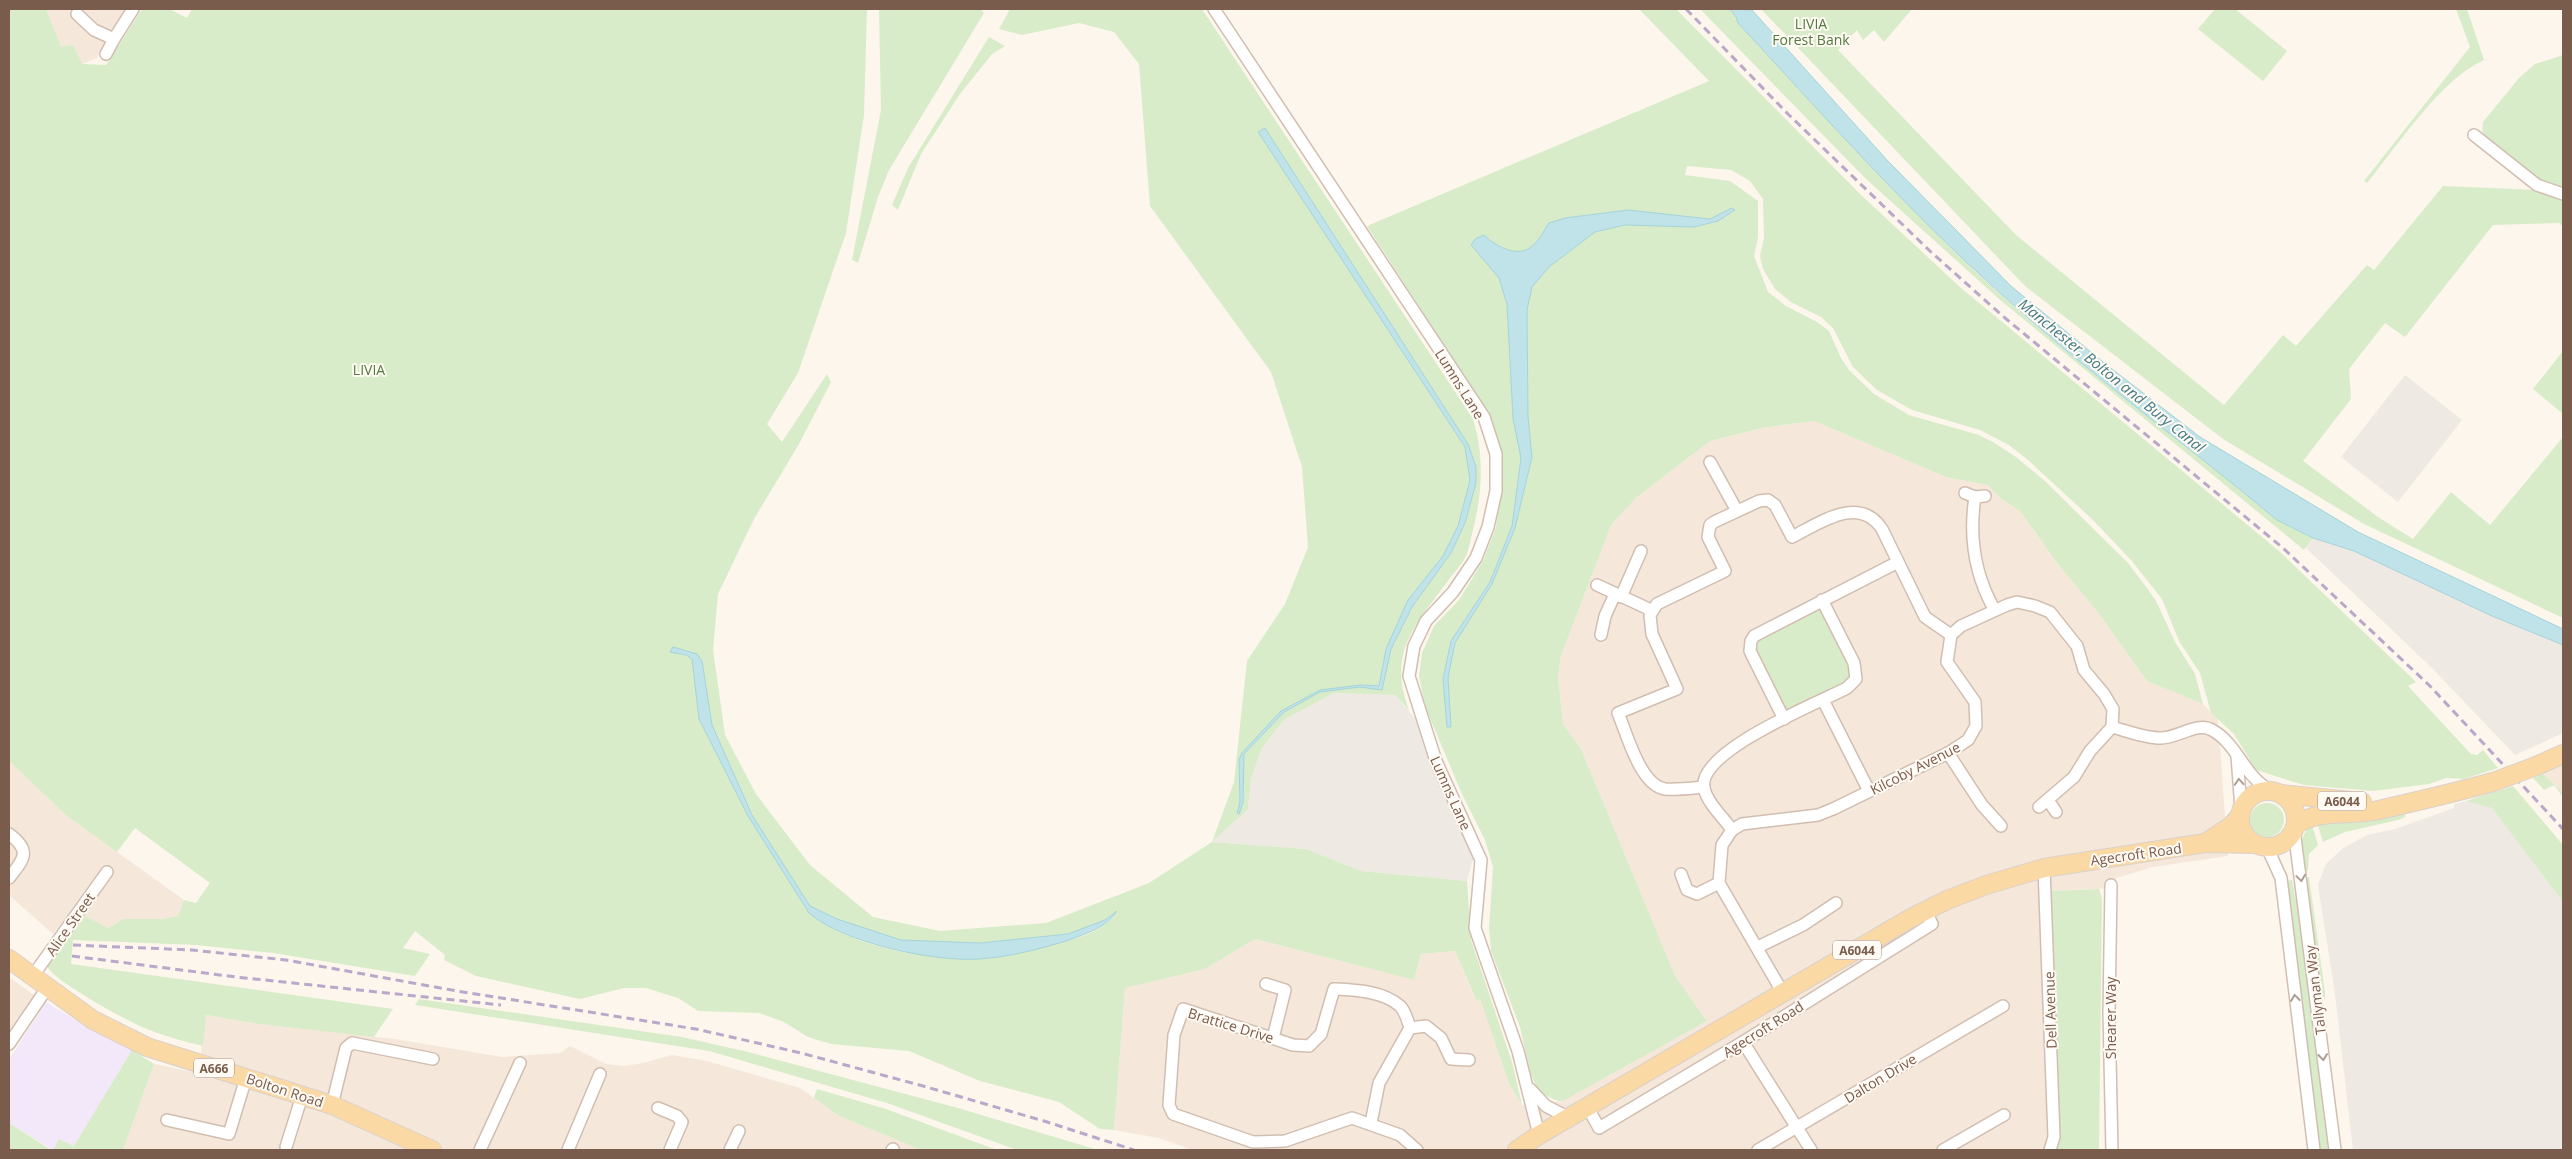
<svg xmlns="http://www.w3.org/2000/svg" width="2572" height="1159" viewBox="0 0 2572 1159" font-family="'Open Sans',sans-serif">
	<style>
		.residential { fill: #f5e8da }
		.industrial { fill: #efe9e4 }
		.education { fill: #f3e8fa }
		.green { fill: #d8ecc9; fill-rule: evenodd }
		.water { fill: #bfe3e8; stroke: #a5d3da }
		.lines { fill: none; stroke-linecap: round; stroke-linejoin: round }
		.minor-casing { stroke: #d1beb0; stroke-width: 14 }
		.primary-casing { stroke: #dad1cd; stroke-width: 20 }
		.minor { stroke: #fff; stroke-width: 11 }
		.primary { stroke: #fbd9a5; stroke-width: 18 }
		.rail { stroke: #b9a8c9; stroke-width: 3; stroke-dasharray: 8 5; stroke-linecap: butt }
		.primary-bridge-casing { stroke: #dad1cd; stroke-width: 20; stroke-linecap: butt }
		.primary-bridge { stroke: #fbd9a5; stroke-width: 18 }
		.oneway { stroke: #af9d94 }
		.labels { text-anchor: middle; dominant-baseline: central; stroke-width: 4; stroke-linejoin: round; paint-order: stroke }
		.shield { fill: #fffaf3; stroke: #a28b7f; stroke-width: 1 }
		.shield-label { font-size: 12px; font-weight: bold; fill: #7a5c4d }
		.park-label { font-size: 14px; fill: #537a41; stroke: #fffaf3 }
		.street-label { font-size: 14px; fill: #7a5c4d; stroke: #fffaf3 }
		.water-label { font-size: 15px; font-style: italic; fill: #437c86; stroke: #fffaf3 }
	</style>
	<rect width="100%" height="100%" fill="#fdf6ec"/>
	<!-- residential -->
	<g class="residential">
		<path d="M46 9H125L97 58 82 64 61 48Z"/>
		<path d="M1814 421 1946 477 1989 485 2000 498 2020 511 2058 564 2100 615 2147 681 2203 704 2218 720 2228 856 2153 867 2116 878V888L2050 891 2058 1150H1192L1159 1138 1114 1130 1125 988 1205 969 1255 939 1414 980 1421 954 1455 951 1475 999H1480L1509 1084 1522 1105 1563 1101 1707 1021 1675 977 1581 749 1563 724 1558 676 1561 656 1611 525 1637 497 1710 441 1762 428Z"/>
		<path d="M9 761 67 816 184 900 178 916 161 919H123L108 928 91 921 74 908 53 934 9 895Z"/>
		<path d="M2563 764V793L2543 774Z"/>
		<path d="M9 977 34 995 9 1034Z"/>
		<path d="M205 1015 259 1024 395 1039 502 1057 560 1053 570 1046 606 1064 624 1066 643 1063 672 1055 707 1061 800 1088 839 1116 921 1150H123L154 1064 199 1073Z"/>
	</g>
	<!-- industrial -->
	<g class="industrial">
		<path d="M2405 375 2462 420 2398 502 2341 457Z"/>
		<path d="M2313 538 2354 551 2492 616 2563 645V733L2515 755 2432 668 2306 548Z"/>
		<path d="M1334 693 1395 695 1415 718 1474 856 1467 881 1361 871 1306 849 1212 842 1248 809 1251 778 1262 748 1284 720Z"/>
		<path d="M2466 801 2492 807 2563 902V1150H2353L2335 994 2318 885 2326 864 2343 848 2367 835 2395 829 2454 808V804Z"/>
	</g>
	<!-- education -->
	<path class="education" d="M46 1002 95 1032 132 1050 74 1146 59 1139 53 1150 9 1123V1060Z"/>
	<!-- green -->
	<g class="green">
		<path d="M9 9H46L61 47 73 45 82 64 106 65 142 9H169L187 18 192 9H867L864 115 846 233 798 373 767 424 782 442 827 374 831 382 799 444 754 519 718 594 713 650 725 735 756 794 810 865 873 917 940 931 1046 923 1149 883 1212 842 1234 782 1247 661 1285 604 1308 547 1302 467 1271 372 1150 206 1139 64 1114 32 1079 23 1022 35 999 29 1010 9H1202L1473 419C1485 458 1482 495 1472 534 1470 541 1469 550 1466 556 1462 565 1453 573 1448 581 1415 625 1387 653 1409 710L1395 695 1334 693 1284 720 1262 748 1251 778 1248 809 1212 842 1306 849 1361 871 1467 881 1471 940 1512 1062 1522 1105 1509 1084 1480 999 1476 1000 1455 951 1421 954 1414 980 1255 939 1205 969 1125 988 1114 1130 1100 1129 1059 1102 980 1081 909 1051 831 1044 808 1037 784 1022 759 1013 698 1011 678 998 646 988H624L580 999 476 976 444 960 445 955 415 931 403 948 430 954 415 976 273 953 196 945 73 940 71 964 393 1009 374 1037 259 1024 206 1015 203 1046C182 1041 160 1035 140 1026 124 1019 52 980 47 966L85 916 108 928 123 919H161L178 916 184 900 196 903 210 883 135 828 117 852 67 816 9 761ZM1265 128 1468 444 1476 483 1465 523 1451 553 1412 607 1391 649 1382 689 1378 690 1386 649 1408 600 1443 556 1458 526 1470 480 1465 447 1258 132ZM672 647 697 654 702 661 712 725 752 815 810 906 837 919 901 940 980 943 1068 934 1105 920 1117 912C1093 948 1014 948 975 951 958 952 938 957 922 955 887 951 835 936 809 913L748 816 699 719 692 659Z"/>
		<path d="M879 9H980L984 13 889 170 878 197 858 263 852 260 881 110Z"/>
		<path d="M1639 9H1676L1861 195 1961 288 2279 551 2416 682 2408 686 2471 754 2477 755 2483 750 2498 768 2464 779 2446 778 2429 784 2373 791 2304 785 2256 770 2234 734 2211 713 2200 673 2179 641 2162 599 2131 560 2092 519 2028 460 2009 445 1980 430 1912 410 1877 390 1853 367 1833 328 1821 317 1791 302 1775 289 1763 269 1760 256 1764 238 1763 199 1750 181 1731 170 1687 166 1685 175 1730 181 1758 201V237L1754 256 1768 292 1786 306 1817 322 1829 331 1841 358 1849 370 1874 394 1909 415 1979 435 1993 442 2016 457 2045 481 2128 563 2147 588 2156 601 2175 642 2195 674 2203 704 2147 681 2100 615 2058 564 2020 511 2000 498 1988 485 1946 477 1814 421 1762 428 1710 441 1637 497 1611 525 1561 656 1558 676 1563 724 1581 749 1675 976 1707 1021 1563 1101C1552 1101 1548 1094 1539 1094L1530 1071 1520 1027 1491 951 1489 928 1493 867 1485 840 1461 792 1425 706 1419 676 1422 653 1434 626 1459 600 1483 561 1496 527 1501 490 1489 414 1367 226 1709 81ZM1592 214 1677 216 1710 219 1625 225 1595 232 1549 267 1532 287 1527 310 1528 417 1532 457 1515 528 1492 584 1455 643 1447 678V727L1443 679 1451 641 1490 582 1512 526 1521 458 1513 419 1507 304 1499 278 1472 245 1475 240 1484 235C1495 246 1518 259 1532 246 1539 241 1544 230 1549 223Z"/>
		<path d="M1700 9H1730L1736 17 1738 23C1824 116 1907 210 2001 295 2090 375 2186 444 2277 520L2313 538 2304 550 1999 299 1865 178Z"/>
		<path d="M1761 9H1912L1884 42 1874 30 1863 40 1857 30 1838 50 2016 235 2224 405 2283 335 2296 346 2367 265 2374 270 2443 186 2537 190 2563 199V227L2559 223 2493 225 2405 337 2385 323 2349 369 2351 399 2303 461 2378 517 2413 539 2451 492 2490 525 2563 437V618L2364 524 2223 439 2025 286Z"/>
		<path d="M2215 9H2235L2287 51 2263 81 2198 29Z"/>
		<path d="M2456 9H2467L2484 60C2442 78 2397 146 2367 183L2364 181 2470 47Z"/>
		<path d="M989 37 1005 46 992 54 960 94 921 154 898 210 892 205 908 168Z"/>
		<path d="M2563 55V190L2541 181 2482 136 2483 122 2519 78 2535 64Z"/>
		<path d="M2563 351V414L2533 389Z"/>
		<path d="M1822 603 1846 652 1854 679 1784 716 1753 650 1754 641Z"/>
		<path d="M2543 774 2563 793V797L2554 785 2544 790 2533 778Z"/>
		<path d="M2513 786 2563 845V902L2492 808 2466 801Z"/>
		<circle cx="2267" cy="820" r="17"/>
		<path d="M2405 813V817L2398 820 2345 832 2323 842 2317 822Z"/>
		<path d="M2312 825 2318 845 2309 854 2308 871 2303 872C2300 854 2296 839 2312 825Z"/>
		<path d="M2309 877 2325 992V1000L2322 994 2304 878Z"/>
		<path d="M2292 880 2299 917 2328 1150H2320L2286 881Z"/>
		<path d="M2099 889 2102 899 2099 1150H2058L2050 891Z"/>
		<path d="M419 999 682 1037 748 1052 958 1108 1098 1150H1017L887 1103 709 1051 415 1005Z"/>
		<path d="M132 1050 154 1064 123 1150H53L59 1139 74 1146Z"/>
		<path d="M817 1089 886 1109 997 1150H921L839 1116 814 1098Z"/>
		<path d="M9 1123 51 1150H9Z"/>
	</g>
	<!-- water -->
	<g class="water">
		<path d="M1730 9 1752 10 1887 160 2011 286 2103 362 2200 437 2358 532 2563 629V645L2492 616 2354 551 2313 538 2277 520C2186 444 2090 375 2001 294 1907 210 1824 116 1738 23L1736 17Z"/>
		<path d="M1265 128 1468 444 1476 467V483L1465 523 1451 553 1412 607 1391 649 1382 690 1360 687 1320 692 1284 712 1244 754 1243 803 1239 814 1237 813 1240 803 1239 760 1242 753 1281 711 1320 690 1360 685 1379 686 1386 649 1408 600 1443 556 1458 526 1470 480 1465 447 1258 132Z"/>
		<path d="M1732 208 1735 210 1718 221 1694 227 1625 225 1595 232 1549 267 1532 287 1527 310 1528 417 1532 457 1515 528 1492 584 1455 643 1448 678 1451 727H1447L1443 679 1451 641 1490 582 1512 526 1521 458 1513 419 1507 304 1499 278 1471 245 1475 239 1484 235C1495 246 1518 259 1532 246 1539 241 1544 230 1549 223L1565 218 1628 210 1710 219Z"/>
		<path d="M673 647 697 654 702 661 712 725 752 815 810 906 837 919 901 940 980 943 1068 934 1105 920 1117 911C1106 928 1087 933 1069 940 1040 949 1010 957 979 959 934 962 843 943 809 913L748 816 699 719 692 659 686 655 670 652Z"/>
	</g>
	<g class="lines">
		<!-- minor casing -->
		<g class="minor-casing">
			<g id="minor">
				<path d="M1214 9 1484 417 1496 454V491L1488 527 1476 558 1453 592 1426 621 1414 646 1409 676 1436 761 1481 860 1475 928 1518 1051 1539 1135"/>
				<path d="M77 14 94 30 114 39 133 9"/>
				<path d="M106 54 114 39"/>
				<path d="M2474 135 2537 185 2563 194"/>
				<path d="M1710 462 1737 511"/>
				<path d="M1965 493 1975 497 1985 496"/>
				<path d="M1975 497C1969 536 1975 575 1994 609"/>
				<path d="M1597 585 1651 610"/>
				<path d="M1621 597 1641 551"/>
				<path d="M1601 635 1605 616 1615 594"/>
				<path d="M1823 700 1869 791"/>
				<path d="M1784 719 1750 651 1751 641 1754 636 1898 562"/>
				<path d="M1948 753 1982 805 2001 826"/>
				<path d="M2237 756 2241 809"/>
				<path d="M1704 787C1692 788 1678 790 1665 789 1640 785 1627 734 1618 713L1677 689 1652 634 1650 615 1657 604 1725 571 1708 537 1710 525 1714 522 1759 501 1768 500 1775 505 1792 537C1820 523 1859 494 1882 529L1925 617 1951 635"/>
				<path d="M2048 800 2056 812"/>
				<path d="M2039 807 2074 777 2090 751 2112 727"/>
				<path d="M1732 830C1724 818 1707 803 1704 788 1697 751 1818 703 1847 688L1856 679 1854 663 1822 600"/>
				<path d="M2294 830 2335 1150"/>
				<path d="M9 834C32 851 24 859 9 878"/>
				<path d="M2267 847 2281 878 2314 1150"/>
				<path d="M2044 868 2054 1137 2050 1150"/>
				<path d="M1681 874 1687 890 1697 894 1719 883"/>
				<path d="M2111 885 2109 1013 2112 1150"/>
				<path d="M1758 947 1803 925 1836 903"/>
				<path d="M32 977 107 872"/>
				<path d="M1266 984 1285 990 1273 1038"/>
				<path d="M1783 993 1719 883 1722 845 1732 830 1742 824 1818 815 1833 809 1948 753 1968 740 1976 726 1975 702 1947 662 1951 635 1961 626 2007 605 2017 602 2035 606 2050 612 2077 646 2084 670 2104 694 2113 709 2112 727C2127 731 2145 738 2160 738 2176 739 2198 721 2212 730 2238 744 2244 777 2270 790"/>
				<path d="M1410 1028C1408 1021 1405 1011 1400 1006 1383 991 1355 990 1334 989L1321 1034 1309 1046 1293 1045 1183 1009 1174 1035 1169 1105 1173 1114 1253 1142 1285 1141 1352 1118 1400 1135 1417 1150"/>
				<path d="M1743 1042 1811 1150"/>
				<path d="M9 1044 47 988"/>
				<path d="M1530 1089 1546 1106 1569 1118"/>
				<path d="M332 1105 346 1048 352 1043 433 1059"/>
				<path d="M658 1108 677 1116 682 1122 670 1150"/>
				<path d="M1588 1108 1599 1128 1743 1042 1932 924 1925 910"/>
				<path d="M167 1120 229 1134 246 1078"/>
				<path d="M1371 1123 1379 1083 1410 1028 1426 1026 1441 1038 1451 1059 1469 1060"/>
				<path d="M286 1147 302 1096"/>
				<path d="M480 1150 520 1063"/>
				<path d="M568 1150 600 1074"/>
				<path d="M730 1150 739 1131"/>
				<path d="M892 1150 893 1149"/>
				<path d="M1758 1150 2003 1006"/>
				<path d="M1943 1150 2004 1115"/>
			</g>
		</g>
		<!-- primary casing -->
		<g class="primary-casing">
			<g id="primary">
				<path d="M2536 766 2563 754"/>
				<circle cx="2268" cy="819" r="28"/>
				<path d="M2281 794 2362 802"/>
				<path d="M2296 825C2319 809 2348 816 2374 811 2414 802 2453 793 2493 782"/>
				<path d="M2205 843 2231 826 2240 816"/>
				<path d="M9 959 93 1020 147 1047 332 1105 432 1150"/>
				<path d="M1517 1150 1539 1135 1911 918 1947 900 1986 885 2044 868 2205 843 2255 844"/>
			</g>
		</g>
		<!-- minor -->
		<use href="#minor" class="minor"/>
		<!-- primary -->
		<use href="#primary" class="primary"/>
		<!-- rail -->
		<g class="rail">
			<path d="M1686 9 1788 114 1931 252 2005 318 2283 548 2430 686 2563 829"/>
			<path d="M73 945 192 950 286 960 457 991 696 1029 801 1053 923 1086 1044 1121 1134 1150"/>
			<path d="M72 956 236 977 501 1005"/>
		</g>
		<!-- primary-bridge casing -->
		<g class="primary-bridge-casing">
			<path id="primary-bridge" d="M2493 782 2536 766"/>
		</g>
		<!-- primary-bridge -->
		<use href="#primary-bridge" class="primary-bridge"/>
	</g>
	<!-- one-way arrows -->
	<defs><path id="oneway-chevron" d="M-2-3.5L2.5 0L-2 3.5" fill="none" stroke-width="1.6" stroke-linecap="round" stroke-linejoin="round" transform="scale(1.25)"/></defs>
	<g class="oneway">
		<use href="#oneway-chevron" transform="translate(2239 782) rotate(-94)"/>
		<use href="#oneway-chevron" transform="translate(2301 878) rotate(82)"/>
		<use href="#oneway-chevron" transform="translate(2295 998) rotate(-97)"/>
		<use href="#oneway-chevron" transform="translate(2323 1057) rotate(83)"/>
	</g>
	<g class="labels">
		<!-- shield labels -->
		<g class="shield">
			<rect x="2318" y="791.5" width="48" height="19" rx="4"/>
			<rect x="1833" y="940.5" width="48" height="19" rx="4"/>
			<rect x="194" y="1058.5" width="40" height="19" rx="4"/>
		</g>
		<g class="shield-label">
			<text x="2342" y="801">A6044</text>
			<text x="1857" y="950">A6044</text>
			<text x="214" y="1068">A666</text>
		</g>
		<!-- park labels -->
		<g class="park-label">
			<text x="1811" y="23">LIVIA<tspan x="1811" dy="16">Forest Bank</tspan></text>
			<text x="369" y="369">LIVIA</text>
		</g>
		<!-- street labels -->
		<g class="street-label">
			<text transform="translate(1460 384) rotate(58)">Lumns Lane</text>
			<text transform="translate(1915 768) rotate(-27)">Kilcoby Avenue</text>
			<text transform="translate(1451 793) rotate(66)">Lumns Lane</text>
			<text transform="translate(2136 854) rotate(-8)">Agecroft Road</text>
			<text transform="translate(70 924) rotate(-55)">Alice Street</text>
			<text transform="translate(2315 990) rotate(-97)">Tallyman Way</text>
			<text transform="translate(2050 1010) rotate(-92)">Dell Avenue</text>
			<text transform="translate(2110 1018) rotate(-90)">Shearer Way</text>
			<text transform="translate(1231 1025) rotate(17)">Brattice Drive</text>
			<text transform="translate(1763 1029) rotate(-32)">Agecroft Road</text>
			<text transform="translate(1880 1078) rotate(-31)">Dalton Drive</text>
			<text transform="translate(285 1090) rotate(18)">Bolton Road</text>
		</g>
		<!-- water labels -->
		<g class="water-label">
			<text transform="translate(2112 375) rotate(39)">Manchester, Bolton and Bury Canal</text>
		</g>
	</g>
	<!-- border -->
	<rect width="2572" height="1159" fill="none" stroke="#7a5c4d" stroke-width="20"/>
</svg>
